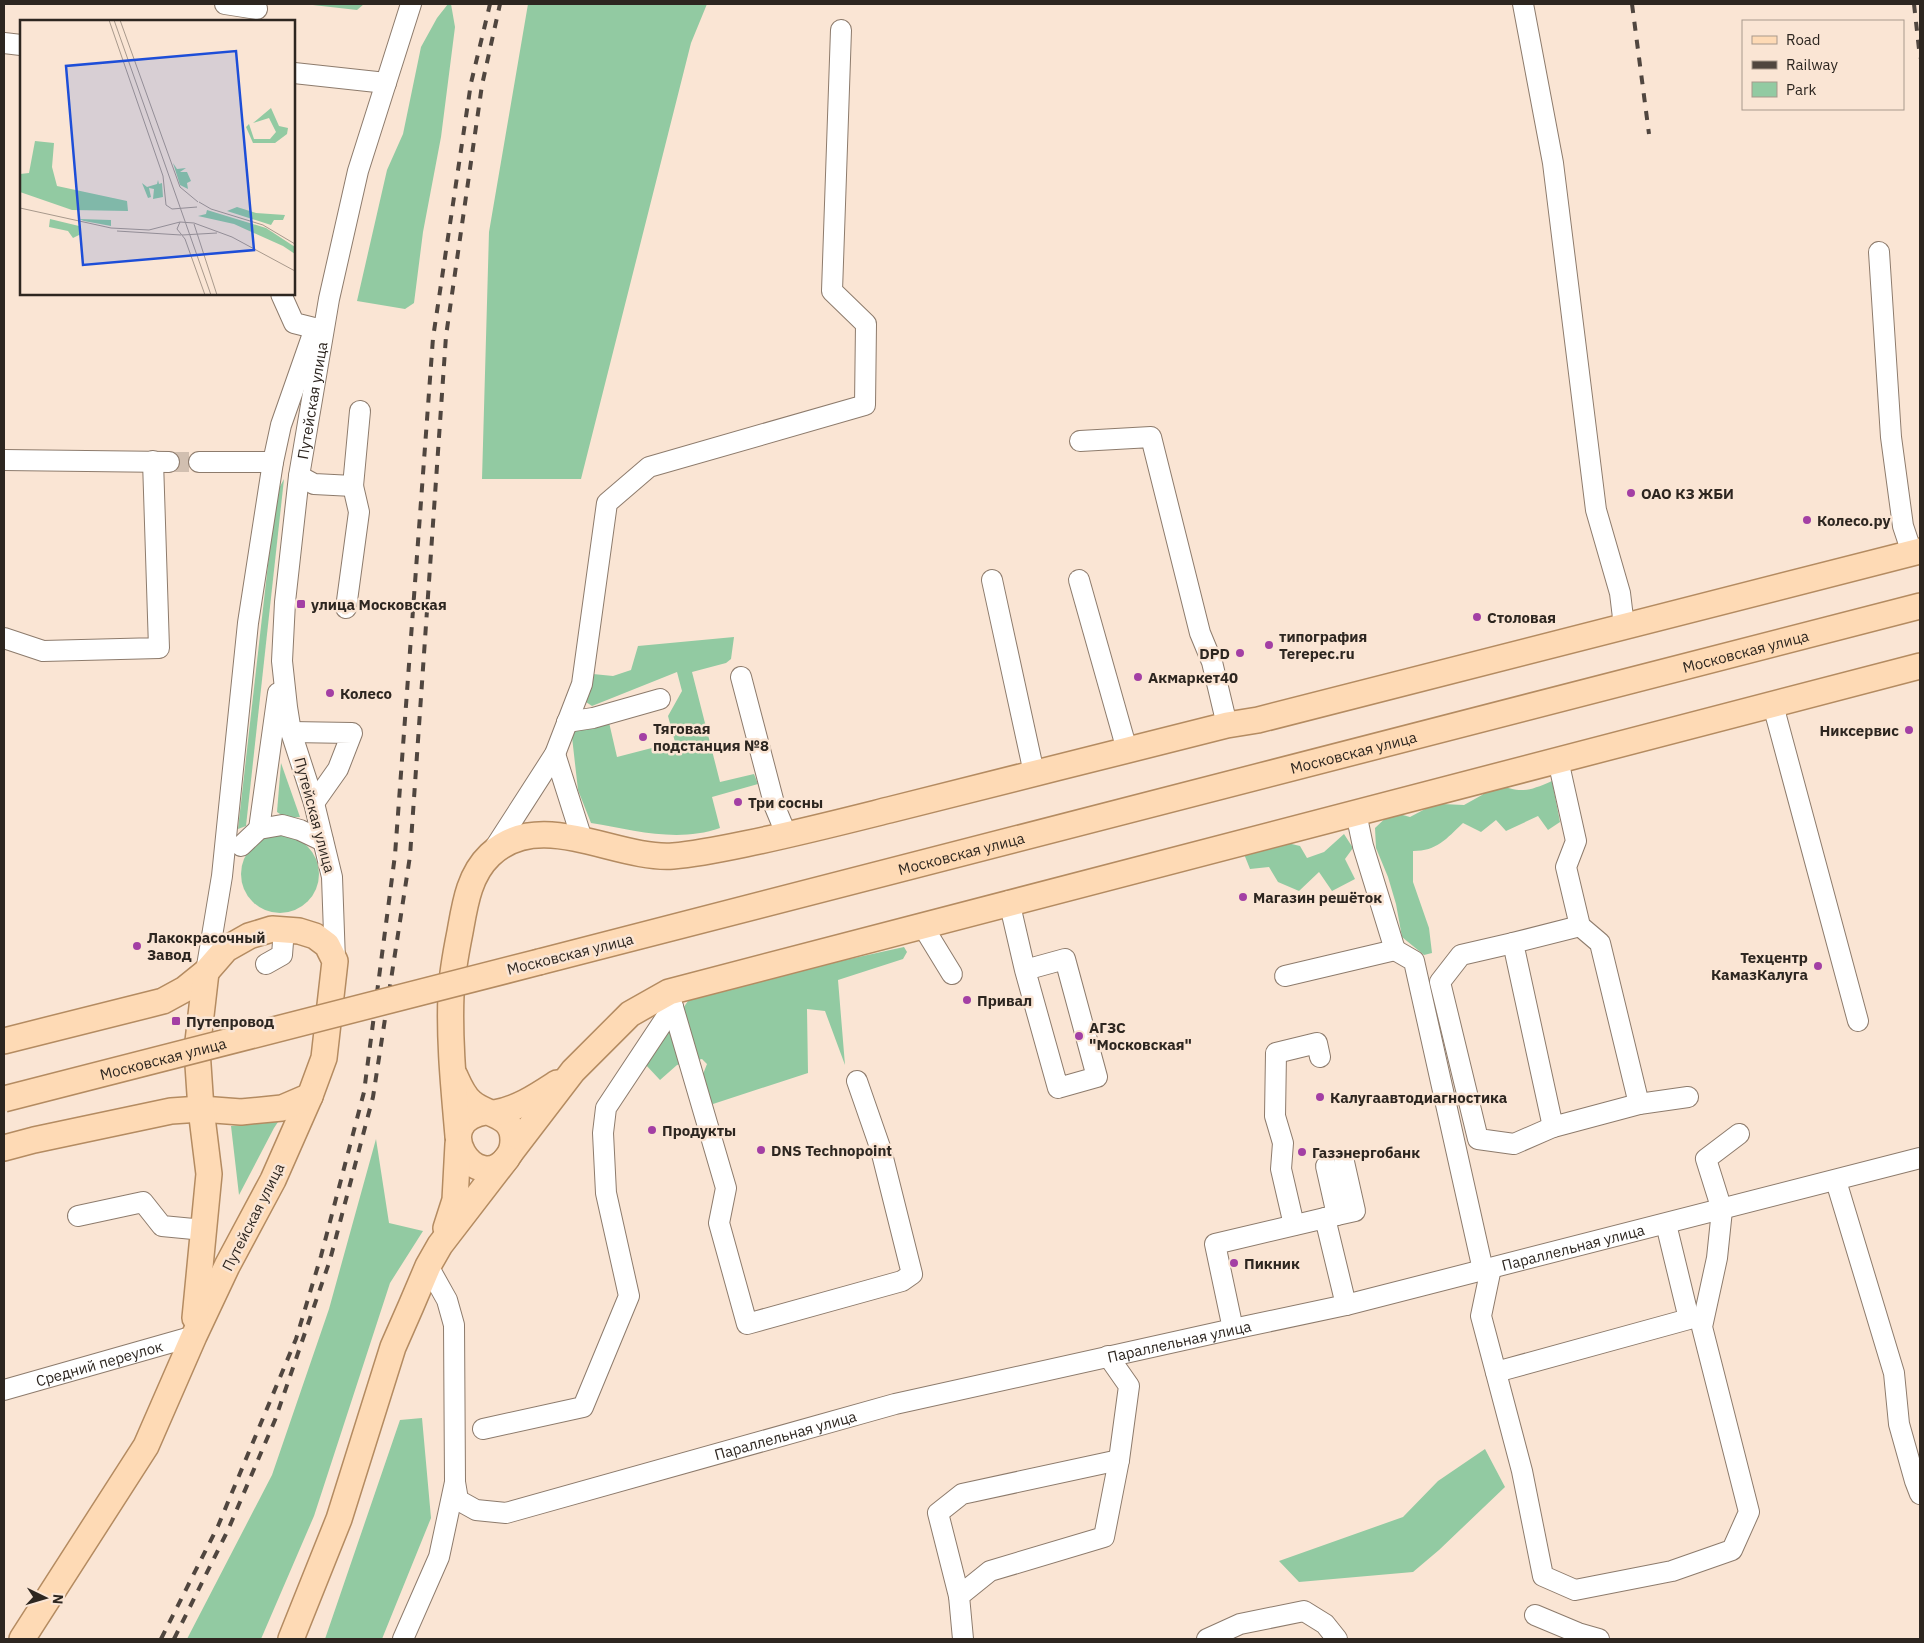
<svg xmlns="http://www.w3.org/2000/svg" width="1924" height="1643" viewBox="0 0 1924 1643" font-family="'IBM Plex Sans',sans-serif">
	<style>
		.green { fill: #92caa2 }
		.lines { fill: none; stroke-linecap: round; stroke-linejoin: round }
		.minor-tunnel { stroke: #d1bfb0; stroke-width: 20; stroke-dasharray: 20 10; stroke-linecap: butt }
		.minor-casing { stroke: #8d7b6c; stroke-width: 22 }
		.major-casing { stroke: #b48b61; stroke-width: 28 }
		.minor { stroke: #fff; stroke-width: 20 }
		.major { stroke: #fedab5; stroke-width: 25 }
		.rail { stroke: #50463f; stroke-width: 4; stroke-dasharray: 9 9; stroke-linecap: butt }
		.major-bridge-casing { stroke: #b48b61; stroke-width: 28; stroke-linecap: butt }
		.major-bridge { stroke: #fedab5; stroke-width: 25 }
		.poi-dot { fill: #a33fa4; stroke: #fae5d4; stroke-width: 2 }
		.labels { text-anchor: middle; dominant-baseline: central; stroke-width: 5; stroke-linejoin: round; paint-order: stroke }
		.street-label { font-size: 15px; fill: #2d2620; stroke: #fae5d4 }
		.poi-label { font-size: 15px; font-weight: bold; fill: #2d2620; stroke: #fae5d4; text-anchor: start }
		.inset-road { fill: none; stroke: #a8998c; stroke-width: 1 }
		.view { fill: #1d4ed8; fill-opacity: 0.15; stroke: #1d4ed8; stroke-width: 2.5 }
		.inset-edge { fill: none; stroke: #2d2620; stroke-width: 2.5 }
	</style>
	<rect width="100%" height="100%" fill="#fae5d4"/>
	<!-- green -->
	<g class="green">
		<path d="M304 4H364L357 10Z"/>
		<path d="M448 4H451L455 27 441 137 423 232 414 303 405 309 357 301 387 170 403 134 421 47 437 18Z"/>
		<path d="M528 4H707L691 43 581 479H482L489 232Z"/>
		<path d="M284 479 246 826 238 829 276 494Z"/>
		<path d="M734 637 731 659 726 663 692 672 720 782 754 774 758 784 712 797 720 828C677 843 634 830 591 823L578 790 572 737 577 725 608 718 617 757 675 742 668 716 682 691 677 672 592 706 586 702 593 674 613 676 631 670 638 646Z"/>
		<path d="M281 763 300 817 286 818 277 812Z"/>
		<path d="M1552 781 1560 822 1548 830 1538 816 1506 831 1496 820 1481 832 1463 823C1446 839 1437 851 1413 851V882L1429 928 1432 953 1424 955 1402 937 1396 904 1388 877 1376 848 1375 828 1392 812 1410 817 1427 808 1442 804 1464 805 1482 795 1496 784C1521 793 1527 792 1552 781Z"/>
		<path d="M1344 834 1353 848 1345 859 1355 879 1332 891 1319 872 1299 891 1278 882 1269 867 1250 869 1244 854 1275 840 1300 846 1307 858 1324 852Z"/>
		<circle cx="280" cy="874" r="39"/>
		<path d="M904 947 907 952 903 959 838 980 845 1065 825 1011 807 1009 808 1073 713 1104 694 1097 707 1064 702 1059 677 1065 660 1080 645 1064 690 998 804 969Z"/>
		<path d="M278 1122 274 1128 239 1195 231 1126Z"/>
		<path d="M376 1139 389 1223 423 1231 390 1283 314 1516 261 1639H187L272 1475 329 1309Z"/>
		<path d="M422 1418 431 1518 384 1634 382 1639H325L400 1420Z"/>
		<path d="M1485 1449 1505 1487 1439 1550 1413 1572 1299 1582 1279 1561 1403 1517 1438 1481Z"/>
	</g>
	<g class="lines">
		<!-- minor-tunnel -->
		<path class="minor-tunnel" d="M169 462H199"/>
		<!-- minor casing -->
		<g class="minor-casing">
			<g id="minor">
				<path d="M225 4 257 9"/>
				<path d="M1523 4 1553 163 1596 510 1620 593 1624 626"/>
				<path d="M4 43 21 45"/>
				<path d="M294 73 386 83"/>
				<path d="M1879 252 1891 437 1903 526 1912 553"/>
				<path d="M281 294 294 323 314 328"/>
				<path d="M1080 441 1151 437 1200 633 1212 662 1227 725"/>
				<path d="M4 460 169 462"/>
				<path d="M199 462H273"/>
				<path d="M299 476 314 484 353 486 360 411"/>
				<path d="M992 580 1034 773"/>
				<path d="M1079 580 1127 750"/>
				<path d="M346 608 359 512 353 486"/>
				<path d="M4 638 43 651 159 648 153 461"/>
				<path d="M741 677 775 807 787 836"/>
				<path d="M1773 705 1858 1021"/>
				<path d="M567 722 593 718 660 699"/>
				<path d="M291 732 352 733 338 769 314 803"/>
				<path d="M555 754 582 839"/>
				<path d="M1558 760 1576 841 1566 867 1580 926 1600 943 1639 1104 1688 1097"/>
				<path d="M259 829 278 693"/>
				<path d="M241 846 259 829 282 825 300 830 323 841"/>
				<path d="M492 852 555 754 582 684 607 503 649 467 865 405 866 324 832 291 841 30"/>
				<path d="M1009 901 1025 970 1058 1088 1097 1077 1065 959 1025 970"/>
				<path d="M922 925 952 974"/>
				<path d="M1580 926 1513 943 1553 1127 1639 1104"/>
				<path d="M1513 943 1461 955 1440 982 1478 1139 1514 1144 1553 1127"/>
				<path d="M1395 950 1414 961 1483 1270"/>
				<path id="s1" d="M335 961 332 877 314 803 291 732 287 707 282 661 285 602 299 476 329 299 358 171 411 4"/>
				<path d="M266 964 282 955 284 929"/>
				<path d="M206 972 222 876 248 623 273 462 281 425 315 328"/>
				<path d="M1285 976 1395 950 1363 846 1356 813"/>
				<path d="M673 1007 726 1188 719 1223 747 1324 902 1281 912 1274 881 1150 857 1081"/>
				<path d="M1836 1181 1894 1373 1899 1424 1915 1481 1920 1494"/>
				<path d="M1337 1215 1355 1211 1344 1162"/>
				<path d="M78 1216 143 1202 162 1226 204 1230"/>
				<path d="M1325 1218 1337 1215 1326 1166"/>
				<path d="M1294 1225 1281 1169 1283 1143 1275 1116 1276 1053 1317 1043 1320 1057"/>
				<path d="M1491 1268 1481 1316 1522 1471 1543 1576 1575 1590 1672 1571 1732 1550 1749 1512 1702 1327 1717 1258 1722 1210 1706 1159 1739 1134"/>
				<path d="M1233 1329 1215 1244 1325 1218 1346 1305"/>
				<path d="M1496 1372 1689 1319 1666 1224"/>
				<path id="s2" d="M4 1390 194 1336"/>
				<path d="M483 1429 583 1407 629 1296 606 1193 603 1133 606 1108 673 1007 670 999"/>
				<path id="s3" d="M455 1482 458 1500 476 1510 506 1513 895 1404 1233 1329 1346 1305 1920 1158"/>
				<path d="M959 1596 938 1513 962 1494 1119 1460"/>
				<path d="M1535 1615 1578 1633 1599 1639"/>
				<path d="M403 1639 439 1557 455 1482 454 1325 447 1300 428 1266"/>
				<path d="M963 1639 959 1596 990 1571 1104 1537 1119 1460 1129 1386 1108 1356"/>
				<path d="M1207 1639 1240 1624 1304 1611 1325 1624 1337 1639"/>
			</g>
		</g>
		<!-- major casing -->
		<g class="major-casing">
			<g id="major">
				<path id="s4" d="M539 962 1920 606"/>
				<path d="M4 1041 163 1001 185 989 206 972 226 949 249 936 272 929 299 931 315 936 327 945 335 961 324 1058 310 1096 273 1180 227 1266 194 1336 146 1446 22 1639"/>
				<path d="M455 1076C459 1085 463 1095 471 1102 486 1116 513 1113 513 1140 513 1146 511 1153 507 1158 477 1197 427 1121 486 1112"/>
				<path d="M494 1113C518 1109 537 1096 557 1083"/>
				<path d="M458 1136C454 1089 449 1042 451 994 452 973 456 952 460 932 465 904 469 875 490 855 540 807 615 860 673 856 697 854 721 849 745 844 794 834 841 822 889 810 1002 782 1114 753 1227 725L1258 720 1920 551"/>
				<path d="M4 1148 34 1140 171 1111 201 1109 241 1112 282 1108 310 1096"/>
				<path d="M511 1152 573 1071 630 1014 669 992C1085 882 1503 776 1920 666"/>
				<path d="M446 1228 455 1200 458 1144"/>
				<path d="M195 1318 209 1174 201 1109 197 1050 206 972"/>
				<path d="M291 1639 339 1519 393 1347 411 1306 428 1266 440 1245 507 1158"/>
			</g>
		</g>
		<!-- minor -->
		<use href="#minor" class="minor"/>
		<!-- major -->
		<use href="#major" class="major"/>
		<!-- rail -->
		<g class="rail">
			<path d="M1632 4 1649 134"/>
			<path d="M1914 4 1920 58"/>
			<path d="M161 1639 218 1526 296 1339 321 1256 364 1092 395 855 433 338 471 83 490 4"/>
			<path d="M174 1639 228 1530 275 1420 330 1260 373 1097 410 856 446 336 482 85 500 4"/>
		</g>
		<!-- major-bridge casing -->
		<g class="major-bridge-casing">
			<g id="major-bridge">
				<path id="s5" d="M4 1099 539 962"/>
			</g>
		</g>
		<!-- major-bridge -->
		<use href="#major-bridge" class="major-bridge"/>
	</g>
	<!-- markers -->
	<g class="poi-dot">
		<circle cx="1631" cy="493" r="5"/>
		<circle cx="1807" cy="520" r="5"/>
		<rect x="296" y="599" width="10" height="10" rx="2.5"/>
		<circle cx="1477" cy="617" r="5"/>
		<circle cx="1269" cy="645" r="5"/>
		<circle cx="1240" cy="653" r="5"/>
		<circle cx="1138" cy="677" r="5"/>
		<circle cx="330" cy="693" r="5"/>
		<circle cx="1909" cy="730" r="5"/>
		<circle cx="643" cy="737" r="5"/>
		<circle cx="738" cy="802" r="5"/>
		<circle cx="1243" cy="897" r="5"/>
		<circle cx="137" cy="946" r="5"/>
		<circle cx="1818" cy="966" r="5"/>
		<circle cx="967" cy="1000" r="5"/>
		<rect x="171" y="1016" width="10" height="10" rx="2.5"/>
		<circle cx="1079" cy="1036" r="5"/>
		<circle cx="1320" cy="1097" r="5"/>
		<circle cx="652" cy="1130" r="5"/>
		<circle cx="761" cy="1150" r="5"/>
		<circle cx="1302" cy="1152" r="5"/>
		<circle cx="1234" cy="1263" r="5"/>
	</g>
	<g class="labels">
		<!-- street labels -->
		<g class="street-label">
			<text stroke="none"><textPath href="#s1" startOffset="569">Путейская улица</textPath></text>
			<text stroke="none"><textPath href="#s4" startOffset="1246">Московская улица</textPath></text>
			<text stroke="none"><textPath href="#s4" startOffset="841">Московская улица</textPath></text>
			<text transform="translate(315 815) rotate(75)">Путейская улица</text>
			<text stroke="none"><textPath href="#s4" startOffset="436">Московская улица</textPath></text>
			<text transform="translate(570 954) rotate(-14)">Московская улица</text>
			<text stroke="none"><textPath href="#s5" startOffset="164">Московская улица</textPath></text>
			<text transform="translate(253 1217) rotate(-63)">Путейская улица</text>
			<text stroke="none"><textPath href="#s3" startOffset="1169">Параллельная улица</textPath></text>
			<text stroke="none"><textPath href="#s3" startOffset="764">Параллельная улица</textPath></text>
			<text stroke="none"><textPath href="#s2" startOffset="99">Средний переулок</textPath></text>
			<text stroke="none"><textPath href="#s3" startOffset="359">Параллельная улица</textPath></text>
		</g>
		<!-- poi labels -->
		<g class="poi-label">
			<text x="1641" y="493">ОАО КЗ ЖБИ</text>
			<text x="1817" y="520">Колесо.ру</text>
			<text x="311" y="604">улица Московская</text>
			<text x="1487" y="617">Столовая</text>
			<text x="1279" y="636">типография<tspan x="1279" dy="17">Terepec.ru</tspan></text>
			<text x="1230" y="653" text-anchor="end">DPD</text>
			<text x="1148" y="677">Акмаркет40</text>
			<text x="340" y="693">Колесо</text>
			<text x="653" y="728">Тяговая<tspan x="653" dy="17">подстанция №8</tspan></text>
			<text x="1899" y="730" text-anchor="end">Никсервис</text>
			<text x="748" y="802">Три сосны</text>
			<text x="1253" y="897">Магазин решёток</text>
			<text x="147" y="937">Лакокрасочный<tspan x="147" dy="17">Завод</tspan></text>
			<text x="1808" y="957" text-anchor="end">Техцентр<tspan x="1808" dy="17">КамазКалуга</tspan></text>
			<text x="977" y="1000">Привал</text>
			<text x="186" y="1021">Путепровод</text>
			<text x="1089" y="1027">АГЗС<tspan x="1089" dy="17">"Московская"</tspan></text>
			<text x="1330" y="1097">Калугаавтодиагностика</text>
			<text x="662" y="1130">Продукты</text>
			<text x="771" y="1150">DNS Technopoint</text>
			<text x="1312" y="1152">Газэнергобанк</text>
			<text x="1244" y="1263">Пикник</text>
		</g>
	</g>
	<!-- overview -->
	<g transform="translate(20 20)">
		<rect width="275" height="275" fill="#fae5d4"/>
		<path d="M251 88 259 106 268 108 267 114 255 123H233L226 107 229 104 234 119H250L256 112 249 98 233 103ZM15 121 34 123 32 147 37 166 107 181 108 191 52 190 0 172V154L9 153ZM153 143 157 149 166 148 160 152H167L171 161 167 163 168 169 160 165ZM138 160 139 164 142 163 143 177 133 179 134 169 129 168 131 177 128 178 122 163 127 167 137 164ZM217 187 236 193 265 195 263 200H254L251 205 207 191ZM187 190 246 208 275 227V234L263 226 214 204 178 196 186 194ZM30 199 59 206 61 214 53 218 48 211 29 207ZM59 199 91 200V206L64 201Z" fill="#92caa2"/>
		<path class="inset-road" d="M89 0 143 156 146 185 152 189 177 187M94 0 191 275M100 0 160 167 178 182M179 182 191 189 243 205 275 224M0 188 91 208 129 210 160 202M174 204 197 275M97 211 161 215M162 215 197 213M185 275 165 219 157 209 160 202 174 203 212 217 275 251"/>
		<path class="view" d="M216 31 234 230 63 245 46 46Z"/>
		<rect width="275" height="275" class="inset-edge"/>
	</g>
	<!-- border -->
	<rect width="1924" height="1643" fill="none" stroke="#2d2620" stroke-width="10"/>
	<!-- legend -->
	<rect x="1742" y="20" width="162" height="90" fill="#fae5d4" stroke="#a8998c"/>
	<rect x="1752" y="36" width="25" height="8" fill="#fedab5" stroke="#a8998c"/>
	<text x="1786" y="45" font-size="15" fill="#2d2620">Road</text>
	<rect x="1752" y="61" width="25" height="8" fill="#50463f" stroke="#a8998c"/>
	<text x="1786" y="70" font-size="15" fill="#2d2620">Railway</text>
	<rect x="1752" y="82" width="25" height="15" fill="#92caa2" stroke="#a8998c"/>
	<text x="1786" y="95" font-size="15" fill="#2d2620">Park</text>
	<!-- north arrow -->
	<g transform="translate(45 1598) rotate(95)" stroke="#fae5d4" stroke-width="4" paint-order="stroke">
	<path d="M0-4L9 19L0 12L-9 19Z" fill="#2d2620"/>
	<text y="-8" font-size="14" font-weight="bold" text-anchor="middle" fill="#2d2620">N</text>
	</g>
</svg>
